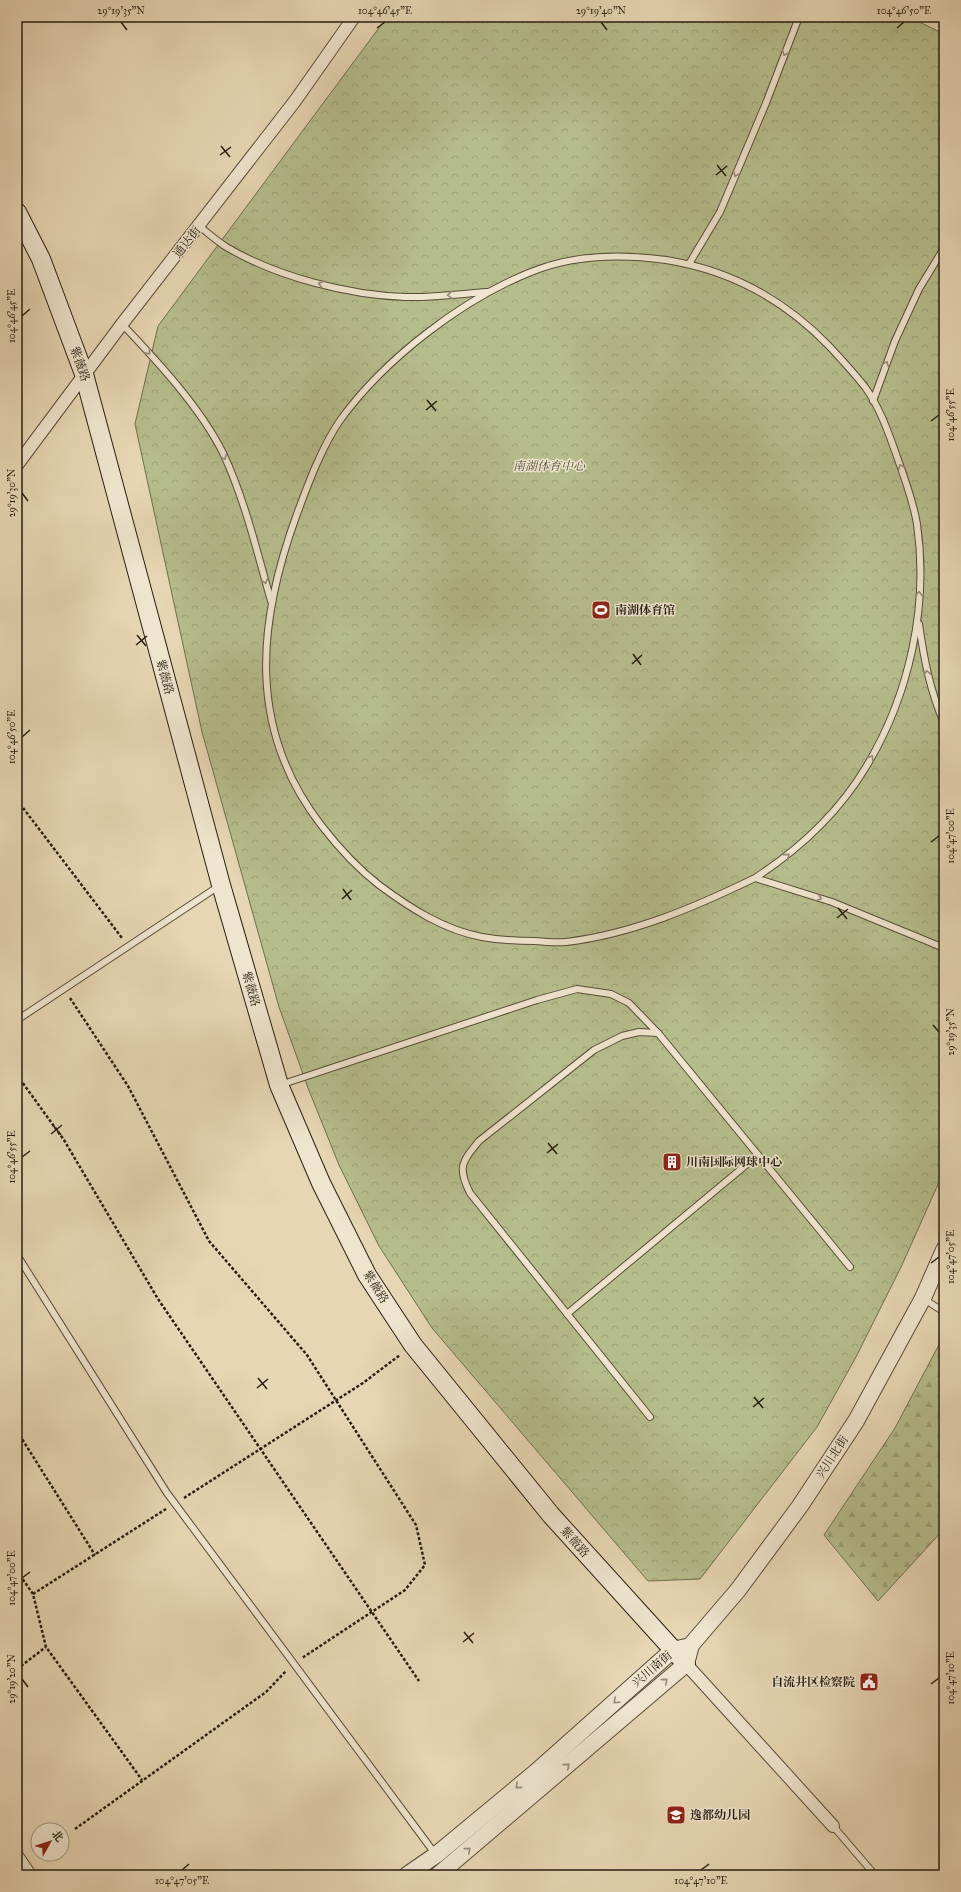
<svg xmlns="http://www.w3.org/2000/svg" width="961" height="1892" viewBox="0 0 961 1892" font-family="'IM FELL Great Primer','Noto Serif SC',serif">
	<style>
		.forest { fill: url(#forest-firs); stroke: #6e6e4f }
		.park { fill: url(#park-crowns); stroke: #6e6e4f }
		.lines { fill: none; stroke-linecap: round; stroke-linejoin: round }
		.service-casing { stroke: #574c3a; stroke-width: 8 }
		.minor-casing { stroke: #574c3a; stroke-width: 14 }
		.tertiary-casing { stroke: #574c3a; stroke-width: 18 }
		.secondary-casing { stroke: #271e12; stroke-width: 20 }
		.path { stroke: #271e12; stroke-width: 2.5; stroke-dasharray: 3 2; stroke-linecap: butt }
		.service { stroke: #efe4ce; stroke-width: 6 }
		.minor { stroke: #efe4ce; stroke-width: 12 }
		.tertiary { stroke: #efe4ce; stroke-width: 16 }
		.secondary { stroke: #efe4ce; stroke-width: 18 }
		.oneway { stroke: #958b79 }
		.ticks { fill: none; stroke: #271e12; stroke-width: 1.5 }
		.labels { text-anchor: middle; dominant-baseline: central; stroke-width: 3; stroke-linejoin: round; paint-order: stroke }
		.street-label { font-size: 12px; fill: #271e12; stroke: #efe4ce }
		.park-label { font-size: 12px; font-style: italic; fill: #524e37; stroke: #efe4ce }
		.poi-label { font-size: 12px; font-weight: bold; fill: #271e12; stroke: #efe4ce; text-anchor: start }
		.neatline { fill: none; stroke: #271e12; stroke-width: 1.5 }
		.ticks-label { font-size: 10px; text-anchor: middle; fill: #271e12 }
	</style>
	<defs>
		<pattern id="forest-firs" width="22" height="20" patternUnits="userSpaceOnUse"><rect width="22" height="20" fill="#b6bd8c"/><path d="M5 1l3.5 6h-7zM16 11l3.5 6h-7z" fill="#9ca278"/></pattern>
		<pattern id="park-crowns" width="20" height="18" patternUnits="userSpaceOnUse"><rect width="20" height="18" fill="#b6bd8c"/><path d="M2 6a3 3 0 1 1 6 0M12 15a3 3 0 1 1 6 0" fill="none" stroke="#9ca278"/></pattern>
	</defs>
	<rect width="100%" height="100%" fill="#e7d6b3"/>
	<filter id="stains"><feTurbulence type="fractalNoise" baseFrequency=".005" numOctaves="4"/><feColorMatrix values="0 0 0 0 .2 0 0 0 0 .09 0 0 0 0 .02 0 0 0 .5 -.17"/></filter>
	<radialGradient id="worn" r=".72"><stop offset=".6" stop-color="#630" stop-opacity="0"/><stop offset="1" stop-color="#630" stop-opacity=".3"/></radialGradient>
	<!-- forest -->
	<path class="forest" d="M944 1335V1529L878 1601 824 1535 895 1428Z"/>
	<!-- park -->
	<path class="park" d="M387 17H909L944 34V1171L902 1265 856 1357 817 1427 700 1579 648 1581 432 1328 379 1246 339 1165 308 1088 279 1007 202 732 135 424 158 326Z"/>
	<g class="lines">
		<!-- service casing -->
		<g class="service-casing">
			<g id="service">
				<path d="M936 17 944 20"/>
				<path d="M199 226C208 233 218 242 228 248 278 277 348 295 405 297 433 298 460 294 487 292"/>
				<path d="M689 264 720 212 766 103 799 17"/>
				<path d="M122 324C157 361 200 407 223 453 245 500 257 552 271 601"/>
				<path d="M873 401 895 341 919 289 944 248"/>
				<path d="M919 624C924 659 930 691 944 723"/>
				<path d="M755 878C798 850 839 812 866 767 909 696 929 607 917 524 913 500 904 476 896 454 888 431 879 406 865 387 854 373 842 360 830 347 785 300 730 270 666 260 622 254 572 255 531 272 461 300 385 359 341 419 322 446 308 484 297 514 257 623 247 729 321 825 338 847 357 868 379 885 410 908 444 930 482 937 499 940 517 941 535 941 545 942 556 943 566 942 633 934 695 907 755 878L832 902 944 948"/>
				<path d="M17 1020 219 886"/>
				<path d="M280 1085 537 1000 577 989 611 994 629 1003 658 1033 850 1267"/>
				<path d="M17 1255 167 1493 436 1855"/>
				<path d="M924 1299 944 1312"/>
				<path d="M567 1314 758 1155"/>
				<path d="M650 1417 470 1193C457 1167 462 1162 479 1141L594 1050 622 1036 639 1032 658 1033"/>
				<path d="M833 1826 875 1875"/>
			</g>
		</g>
		<!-- minor casing -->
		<g class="minor-casing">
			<g id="minor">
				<path d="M17 465 122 324 295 101 354 17"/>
				<path d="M686 1664 833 1826"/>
				<path d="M17 1856 30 1875"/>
			</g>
		</g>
		<!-- tertiary casing -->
		<g class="tertiary-casing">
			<g id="tertiary">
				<path d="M407 1875 436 1855 536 1772 673 1650 686 1647"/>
				<path d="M438 1875 686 1664 691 1645 738 1590 800 1506 856 1421 923 1298 944 1250"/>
			</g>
		</g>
		<!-- secondary casing -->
		<g class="secondary-casing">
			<path id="secondary" d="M17 212 41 259 84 374 221 885 279 1085 321 1183 367 1275 413 1345 551 1515 686 1664"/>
		</g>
		<!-- path -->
		<g class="path">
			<path d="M17 800 122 938"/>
			<path d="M70 998 128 1086 209 1241 307 1355 416 1525 425 1565 405 1590 302 1658"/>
			<path d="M17 1075 64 1140 158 1299 419 1681"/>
			<path d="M17 1431 95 1555"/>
			<path d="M184 1498 363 1383 400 1355"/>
			<path d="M17 1571 33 1594 46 1647 142 1780"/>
			<path d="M33 1594 166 1509"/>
			<path d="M17 1669 46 1647"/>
			<path d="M75 1829 266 1692 286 1671"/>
		</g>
		<!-- service -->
		<use href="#service" class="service"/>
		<!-- minor -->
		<use href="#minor" class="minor"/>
		<!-- tertiary -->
		<use href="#tertiary" class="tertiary"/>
		<!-- secondary -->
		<use href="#secondary" class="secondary"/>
	</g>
	<!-- one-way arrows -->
	<defs><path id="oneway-chevron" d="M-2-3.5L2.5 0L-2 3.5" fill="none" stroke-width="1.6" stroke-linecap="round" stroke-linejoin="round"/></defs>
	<g class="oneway">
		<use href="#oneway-chevron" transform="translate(785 53) rotate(111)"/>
		<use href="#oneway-chevron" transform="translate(736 174) rotate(113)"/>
		<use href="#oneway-chevron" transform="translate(321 284) rotate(-164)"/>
		<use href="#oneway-chevron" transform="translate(450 295) rotate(176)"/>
		<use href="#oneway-chevron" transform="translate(148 352) rotate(48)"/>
		<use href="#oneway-chevron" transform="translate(886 364) rotate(-69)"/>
		<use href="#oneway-chevron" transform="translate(224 457) rotate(66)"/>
		<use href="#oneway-chevron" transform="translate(901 467) rotate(-110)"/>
		<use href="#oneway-chevron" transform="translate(265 581) rotate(74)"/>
		<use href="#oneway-chevron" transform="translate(919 594) rotate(-88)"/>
		<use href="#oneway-chevron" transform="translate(927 673) rotate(-103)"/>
		<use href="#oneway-chevron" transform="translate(871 758) rotate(-61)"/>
		<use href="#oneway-chevron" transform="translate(787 856) rotate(-40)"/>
		<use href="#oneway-chevron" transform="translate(819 898) rotate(18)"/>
		<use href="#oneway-chevron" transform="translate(665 1681) rotate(-41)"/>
		<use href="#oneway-chevron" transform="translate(616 1701) rotate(138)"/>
		<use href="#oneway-chevron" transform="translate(567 1766) rotate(-41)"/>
		<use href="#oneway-chevron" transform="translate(518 1786) rotate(140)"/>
		<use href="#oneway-chevron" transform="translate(468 1850) rotate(-41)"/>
	</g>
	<!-- ticks -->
	<path class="ticks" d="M121 22 127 30M601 22 607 30M377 28 385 22M897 28 904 22M221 146 230 157M220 155 231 147M717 165 726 176M716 175 727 166M22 316 30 309M427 400 436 411M426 410 437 401M931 421 939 415M22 493 28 501M137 635 146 646M136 645 147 636M633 654 641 665M632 664 642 655M22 737 30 730M931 842 939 836M343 889 351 900M342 899 352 890M838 908 847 919M837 918 848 909M933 1025 939 1032M52 1124 61 1135M51 1134 62 1125M548 1143 557 1154M547 1153 558 1144M22 1157 30 1151M931 1263 939 1257M258 1378 267 1389M257 1388 268 1379M754 1397 763 1408M753 1407 764 1398M22 1578 30 1572M464 1632 473 1643M463 1642 474 1633M22 1679 28 1687M931 1684 939 1678M182 1870 189 1864M701 1870 709 1864"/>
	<!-- icons -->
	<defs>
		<g id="stadium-square" transform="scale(1)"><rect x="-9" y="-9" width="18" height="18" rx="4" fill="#8f2418" stroke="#efe4ce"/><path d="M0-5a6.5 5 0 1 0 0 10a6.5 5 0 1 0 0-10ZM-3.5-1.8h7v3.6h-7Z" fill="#fff"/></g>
		<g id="building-square" transform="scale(1)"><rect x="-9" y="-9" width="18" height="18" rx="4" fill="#8f2418" stroke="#efe4ce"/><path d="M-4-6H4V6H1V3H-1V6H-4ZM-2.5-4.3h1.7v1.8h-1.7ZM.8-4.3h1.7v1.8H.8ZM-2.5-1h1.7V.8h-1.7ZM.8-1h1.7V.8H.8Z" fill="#fff"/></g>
		<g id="civic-square" transform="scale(1)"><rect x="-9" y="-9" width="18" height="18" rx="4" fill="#8f2418" stroke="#efe4ce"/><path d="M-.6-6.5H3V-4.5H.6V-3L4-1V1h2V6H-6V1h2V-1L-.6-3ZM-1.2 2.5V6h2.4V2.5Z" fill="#fff"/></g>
		<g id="school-square" transform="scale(1)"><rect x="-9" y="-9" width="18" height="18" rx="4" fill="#8f2418" stroke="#efe4ce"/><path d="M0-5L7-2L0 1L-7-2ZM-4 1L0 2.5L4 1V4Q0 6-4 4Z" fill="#fff"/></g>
	</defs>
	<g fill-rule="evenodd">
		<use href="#stadium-square" x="601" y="610"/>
		<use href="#building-square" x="672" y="1162"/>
		<use href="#civic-square" x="869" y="1682"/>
		<use href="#school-square" x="676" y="1815"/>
	</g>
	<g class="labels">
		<!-- street labels -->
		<g class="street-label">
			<text transform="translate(187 242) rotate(-52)">通达街</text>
			<text transform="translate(80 364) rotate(71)">紫薇路</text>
			<text transform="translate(165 677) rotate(75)">紫薇路</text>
			<text transform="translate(251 989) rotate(74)">紫薇路</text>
			<text transform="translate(376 1287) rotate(58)">紫薇路</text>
			<text transform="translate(832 1457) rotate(-57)">兴川北街</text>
			<text transform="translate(575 1542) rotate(48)">紫薇路</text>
			<text transform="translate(652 1669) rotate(-41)">兴川南街</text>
		</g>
		<!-- park labels -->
		<g class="park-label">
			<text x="549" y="466">南湖体育中心</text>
		</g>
		<!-- poi labels -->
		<g class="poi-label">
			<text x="615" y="610">南湖体育馆</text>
			<text x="686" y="1162">川南国际网球中心</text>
			<text x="855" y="1682" text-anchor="end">自流井区检察院</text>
			<text x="690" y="1815">逸都幼儿园</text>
		</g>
	</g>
	<!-- margin -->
	<rect width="961" height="1892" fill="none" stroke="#e7d6b3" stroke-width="44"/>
	<!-- north arrow -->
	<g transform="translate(50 1842) rotate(51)"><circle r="19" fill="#efe4ce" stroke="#9f9583"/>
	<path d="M0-3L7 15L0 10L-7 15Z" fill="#8f2418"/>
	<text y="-6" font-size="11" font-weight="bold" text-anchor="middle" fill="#271e12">北</text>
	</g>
	<rect x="22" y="22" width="917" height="1848" class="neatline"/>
	<g class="ticks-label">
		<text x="121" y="14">29°19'35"N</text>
		<text x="385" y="14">104°46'45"E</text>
		<text x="601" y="14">29°19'40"N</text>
		<text x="904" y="14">104°46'50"E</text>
		<text transform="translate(11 316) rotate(-90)" y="4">104°46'45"E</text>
		<text transform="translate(950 415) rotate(-90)" y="4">104°46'55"E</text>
		<text transform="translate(11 493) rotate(-90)" y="4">29°19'30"N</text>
		<text transform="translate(11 737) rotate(-90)" y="4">104°46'50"E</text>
		<text transform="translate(950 836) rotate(-90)" y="4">104°47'00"E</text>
		<text transform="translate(950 1032) rotate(-90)" y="4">29°19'35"N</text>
		<text transform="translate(11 1157) rotate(-90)" y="4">104°46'55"E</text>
		<text transform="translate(950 1257) rotate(-90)" y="4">104°47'05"E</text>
		<text transform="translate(11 1578) rotate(-90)" y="4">104°47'00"E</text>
		<text transform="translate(950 1678) rotate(-90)" y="4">104°47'10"E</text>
		<text transform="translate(11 1679) rotate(-90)" y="4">29°19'20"N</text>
		<text x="182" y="1884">104°47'05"E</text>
		<text x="701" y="1884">104°47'10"E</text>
	</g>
	<rect width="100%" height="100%" filter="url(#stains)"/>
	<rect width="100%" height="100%" fill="url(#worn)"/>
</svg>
